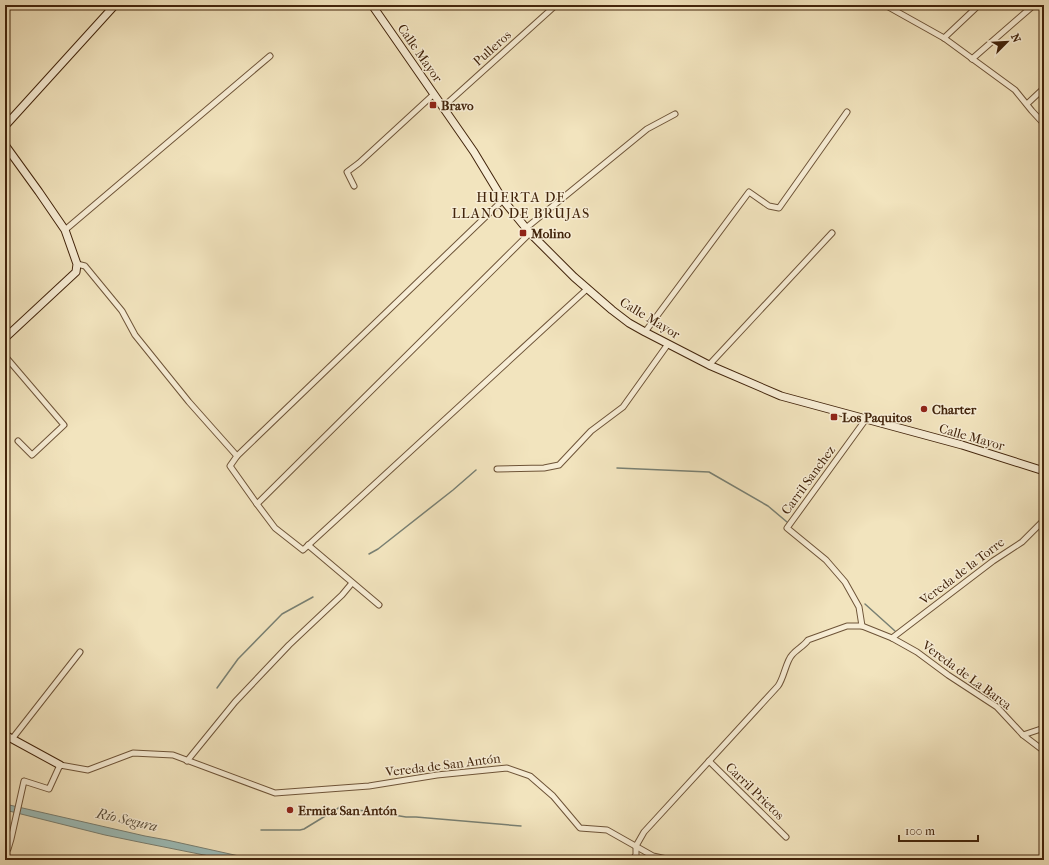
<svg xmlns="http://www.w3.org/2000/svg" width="1049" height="865" viewBox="0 0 1049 865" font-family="'IM FELL French Canon',serif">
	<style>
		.water { fill: #9dbdb9; stroke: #798073 }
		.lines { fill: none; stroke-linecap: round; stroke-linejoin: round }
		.stream { stroke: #798073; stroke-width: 1.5 }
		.minor-casing { stroke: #6e5438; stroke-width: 7 }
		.secondary-casing { stroke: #42240b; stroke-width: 9 }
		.minor { stroke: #f7edd5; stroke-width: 5 }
		.secondary { stroke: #f7edd5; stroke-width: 7 }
		.poi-dot { fill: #8f2418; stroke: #f7edd5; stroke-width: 1.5 }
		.labels { text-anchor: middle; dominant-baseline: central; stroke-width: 3; stroke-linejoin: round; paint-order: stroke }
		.street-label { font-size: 13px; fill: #42240b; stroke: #f7edd5 }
		.poi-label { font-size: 13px; font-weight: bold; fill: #42240b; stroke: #f7edd5; text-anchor: start }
		.neighbourhood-label { font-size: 14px; letter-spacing: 1px; fill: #42240b; stroke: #f7edd5 }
		.water-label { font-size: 14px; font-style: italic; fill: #5d523f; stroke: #f7edd5 }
	</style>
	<rect width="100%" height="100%" fill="#f2e4be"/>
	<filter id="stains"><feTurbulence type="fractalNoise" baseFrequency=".005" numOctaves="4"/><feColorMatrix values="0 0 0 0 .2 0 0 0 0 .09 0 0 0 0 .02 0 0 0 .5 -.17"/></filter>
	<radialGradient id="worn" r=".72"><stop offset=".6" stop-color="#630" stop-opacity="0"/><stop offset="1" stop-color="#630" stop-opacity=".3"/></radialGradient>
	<!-- water -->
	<path class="water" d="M5 804 145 836 167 840 257 860H229L139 842 105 835 5 810Z"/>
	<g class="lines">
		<!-- stream -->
		<g class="stream">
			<path d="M617 468 709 472 768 506 787 522"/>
			<path d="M369 554 378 549 453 490 476 470"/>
			<path d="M865 604 895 631"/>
			<path d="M217 688 238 659 282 614 313 597"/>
			<path d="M261 830H300L304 829 340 807 352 810 369 811 406 817H416L521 826"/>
		</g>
		<!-- minor casing -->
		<g class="minor-casing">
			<g id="minor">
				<path d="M885 5 944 38 1015 90 1032 111 1044 124"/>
				<path d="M944 38 979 5"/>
				<path d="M972 59 1034 5"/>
				<path d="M1027 104 1044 88"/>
				<path d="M443 107 556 5"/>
				<path d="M354 186 347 172 359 163 434 94"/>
				<path d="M526 228 647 129 675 114"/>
				<path d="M65 230 270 56"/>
				<path d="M77 264 85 266 122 311 135 335 189 402 237 456 230 466 257 504 275 528 303 550 587 289"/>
				<path d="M645 332 749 192 769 206 779 208 847 112"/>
				<path d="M5 356 64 425 32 455 18 441"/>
				<path d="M709 365 832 233"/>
				<path d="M237 456 503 200"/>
				<path d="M497 469 544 468 559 465 591 431 623 407 668 344"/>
				<path d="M257 504 530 233"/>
				<path d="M308 545 379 605"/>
				<path d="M862 626 859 607 845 582 826 560 787 528 866 419"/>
				<path d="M892 638 993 561 1022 542 1044 520"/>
				<path d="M1023 735 1044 728"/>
				<path d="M12 739 80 652"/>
				<path d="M187 761 235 702 289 645 342 595 352 583"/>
				<path d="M709 761 786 837"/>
				<path d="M5 853 8 849 11 839 24 781 49 789 60 765 88 770 133 753 173 755 275 793 369 786 437 775 507 768 530 776 553 796 580 828 607 830 653 856 671 860"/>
				<path d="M632 860 636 855V846L644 832 778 686C784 678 786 661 792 655 797 649 804 646 808 640L847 626H862L892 638 917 652 948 675 997 707 1023 735 1044 751"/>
			</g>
		</g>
		<!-- secondary casing -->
		<g class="secondary-casing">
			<g id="secondary">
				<path d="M372 5 474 152 503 200 530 233 574 277 612 310 629 323 645 332 709 365 781 396 962 445 1044 471"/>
				<path d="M5 126 115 5"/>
				<path d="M5 145 39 192 65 230 77 264 76 272 5 338"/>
				<path d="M5 735 60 765"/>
			</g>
		</g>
		<!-- minor -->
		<use href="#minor" class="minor"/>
		<!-- secondary -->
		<use href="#secondary" class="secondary"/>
	</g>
	<!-- markers -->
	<g class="poi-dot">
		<rect x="429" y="101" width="8" height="8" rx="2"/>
		<rect x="519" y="229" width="8" height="8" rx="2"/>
		<circle cx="924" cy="409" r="4"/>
		<rect x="830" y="413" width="8" height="8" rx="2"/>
		<circle cx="290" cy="810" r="4"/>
	</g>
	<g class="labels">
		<!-- street labels -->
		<g class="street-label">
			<text transform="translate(492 48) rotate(-42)">Pulleros</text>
			<text transform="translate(420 53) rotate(55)">Calle Mayor</text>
			<text transform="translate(650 318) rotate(31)">Calle Mayor</text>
			<text transform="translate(972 437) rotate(16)">Calle Mayor</text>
			<text transform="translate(808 480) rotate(-54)">Carril Sanchez</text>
			<text transform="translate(962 571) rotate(-37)">Vereda de la Torre</text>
			<text transform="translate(967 675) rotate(36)">Vereda de La Barca</text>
			<text transform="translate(443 765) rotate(-7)">Vereda de San Antón</text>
			<text transform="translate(755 791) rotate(44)">Carril Prietos</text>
		</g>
		<!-- poi labels -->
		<g class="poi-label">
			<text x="441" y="105">Bravo</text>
			<text x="531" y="233">Molino</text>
			<text x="932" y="409">Charter</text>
			<text x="842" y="417">Los Paquitos</text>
			<text x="298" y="810">Ermita San Antón</text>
		</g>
		<!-- neighbourhood labels -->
		<g class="neighbourhood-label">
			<text x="521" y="197">HUERTA DE<tspan x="521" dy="16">LLANO DE BRUJAS</tspan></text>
		</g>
		<!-- water labels -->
		<g class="water-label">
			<text transform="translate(127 820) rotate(13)">Río Segura</text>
		</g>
	</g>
	<!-- margin -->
	<rect width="1049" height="865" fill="none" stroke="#f2e4be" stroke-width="20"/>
	<rect x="6" y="6" width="1037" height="853" fill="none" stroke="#42240b" stroke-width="2"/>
	<rect x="10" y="10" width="1029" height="845" fill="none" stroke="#42240b"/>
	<!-- north arrow -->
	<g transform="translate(1007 42) rotate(66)" stroke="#f7edd5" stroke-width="3" paint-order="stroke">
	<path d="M0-3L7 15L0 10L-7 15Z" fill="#42240b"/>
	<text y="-6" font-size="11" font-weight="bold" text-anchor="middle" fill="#42240b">N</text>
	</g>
	<!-- scale -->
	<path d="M899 835v6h79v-6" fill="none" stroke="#42240b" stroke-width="2"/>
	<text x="905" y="835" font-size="12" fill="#42240b" stroke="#f7edd5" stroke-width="3" paint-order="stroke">100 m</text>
	<rect width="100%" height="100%" filter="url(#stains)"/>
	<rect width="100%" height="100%" fill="url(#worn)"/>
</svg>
